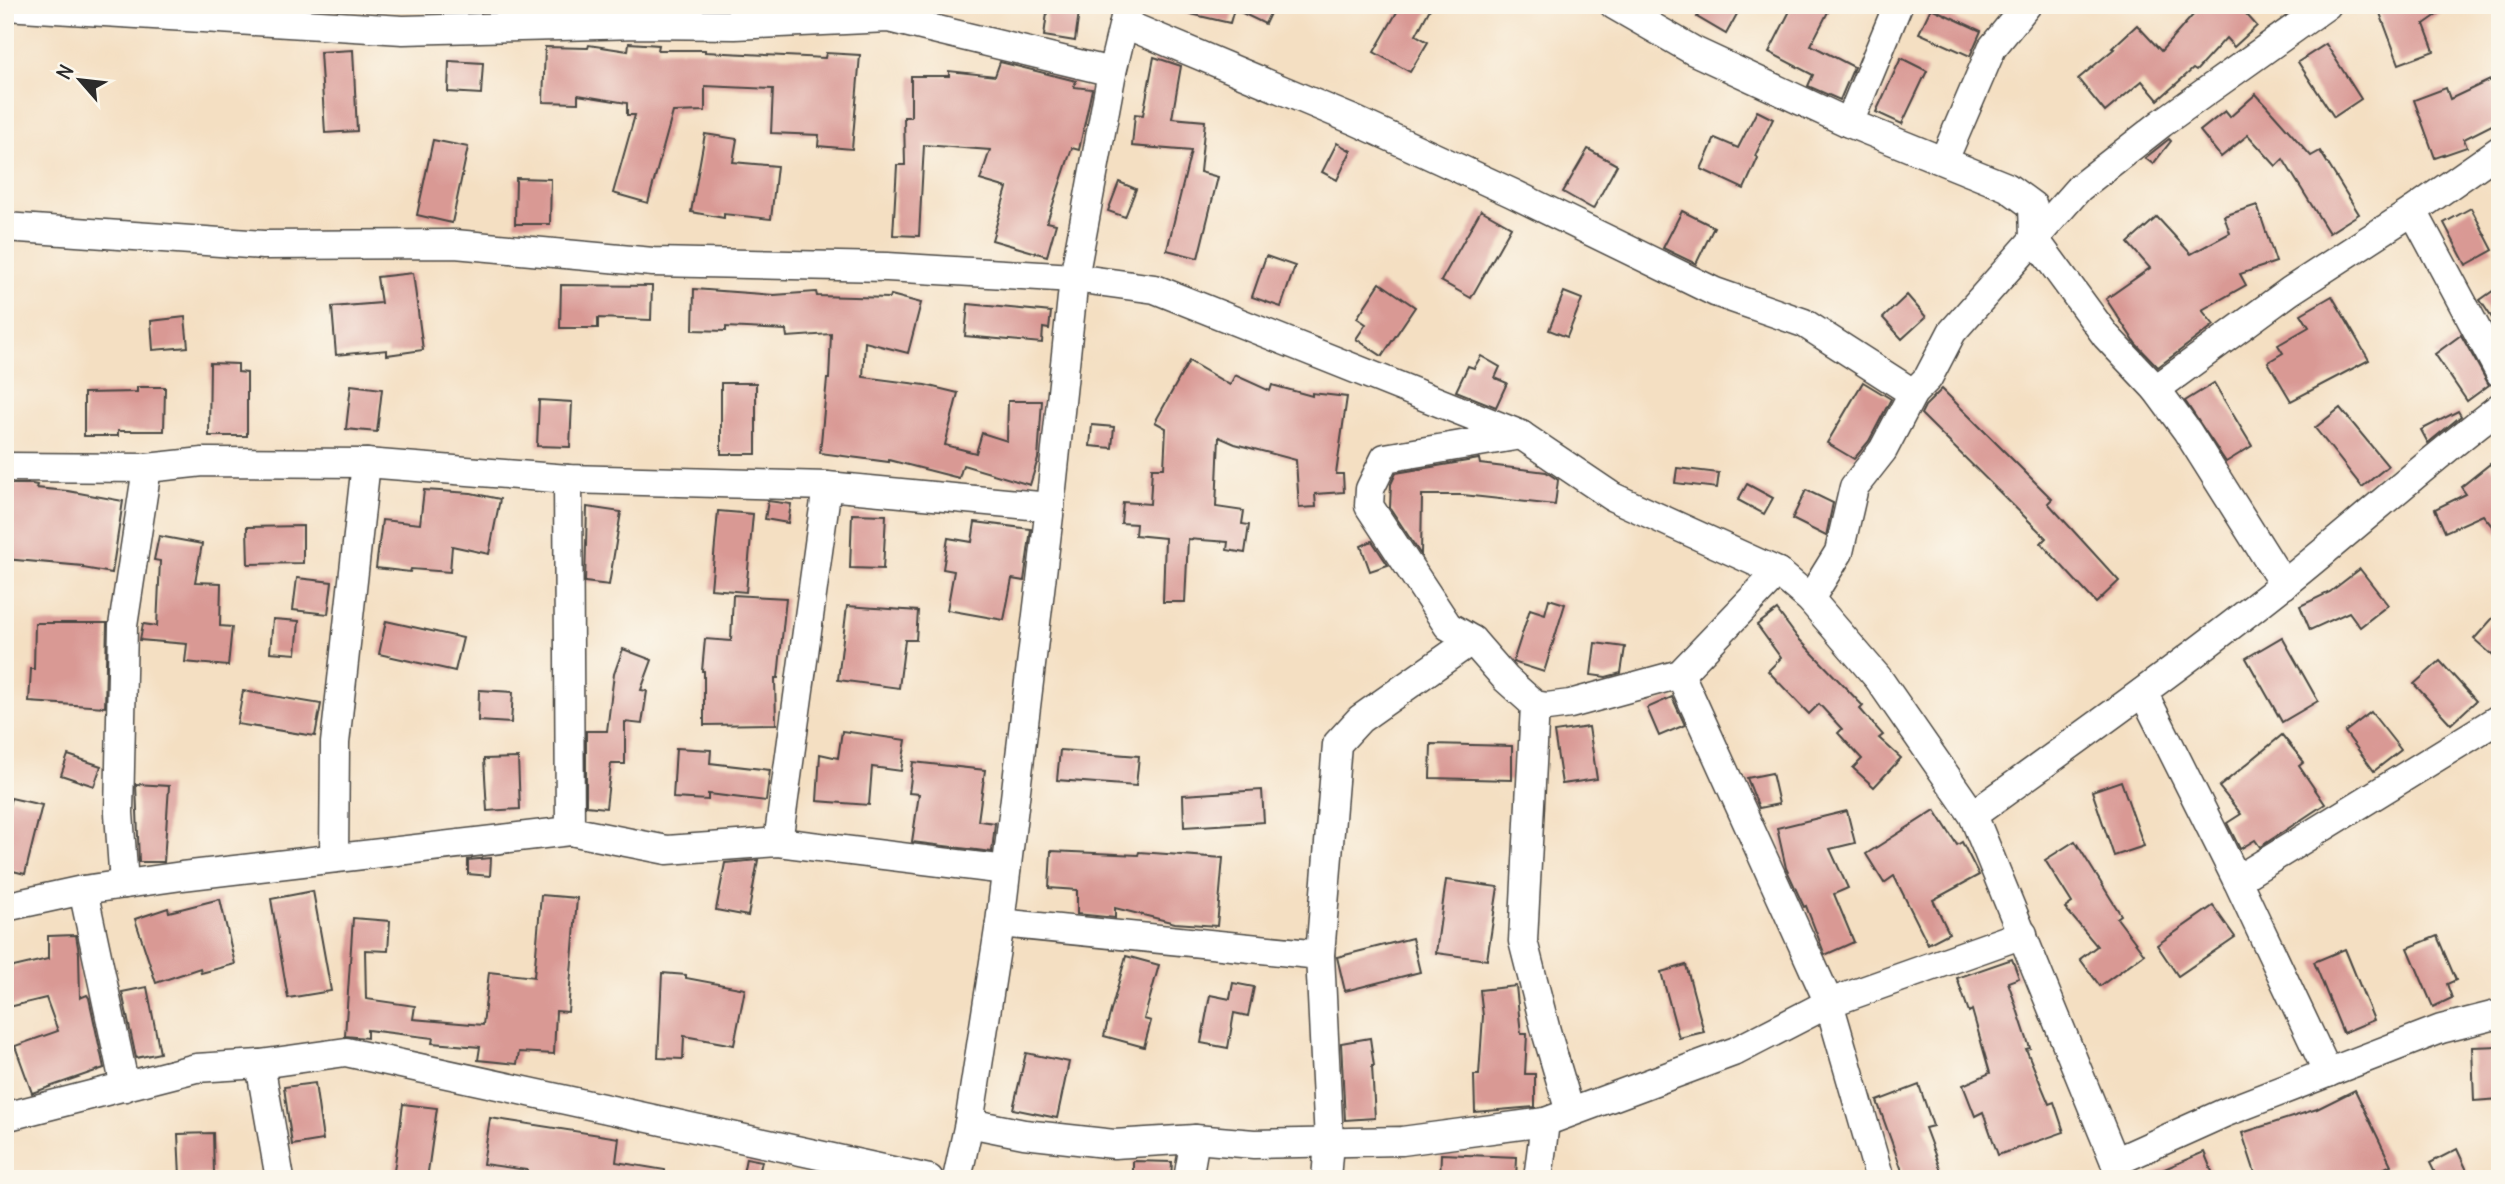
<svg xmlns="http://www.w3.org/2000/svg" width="2505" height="1184" viewBox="0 0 2505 1184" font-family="Delius,sans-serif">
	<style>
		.building { fill: #d99994 }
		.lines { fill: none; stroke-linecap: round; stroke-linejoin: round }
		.minor-casing { stroke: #494642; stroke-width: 31 }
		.minor { stroke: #fff; stroke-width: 28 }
	</style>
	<rect width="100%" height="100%" fill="#fbf7ec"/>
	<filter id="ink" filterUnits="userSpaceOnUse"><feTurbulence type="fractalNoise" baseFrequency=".0143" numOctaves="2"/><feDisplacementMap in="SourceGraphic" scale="14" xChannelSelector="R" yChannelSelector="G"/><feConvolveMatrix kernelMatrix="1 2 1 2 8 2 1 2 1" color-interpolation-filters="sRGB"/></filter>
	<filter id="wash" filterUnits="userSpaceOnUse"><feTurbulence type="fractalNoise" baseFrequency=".00686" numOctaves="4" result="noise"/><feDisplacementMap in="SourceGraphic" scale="28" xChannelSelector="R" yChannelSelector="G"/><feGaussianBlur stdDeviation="1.57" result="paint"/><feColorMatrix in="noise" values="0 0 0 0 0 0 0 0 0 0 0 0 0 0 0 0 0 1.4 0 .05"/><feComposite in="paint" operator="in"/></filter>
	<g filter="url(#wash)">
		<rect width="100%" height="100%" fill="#f4dfc2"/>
		<g id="blocks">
			<!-- building -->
			<g class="building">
				<path d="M1048 5H1080L1075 41 1044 36Z"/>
				<path d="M1183 5H1274L1265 24 1234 9 1230 23 1182 12Z"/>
				<path d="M1401 5H1432L1416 35 1428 42 1410 72 1374 52Z"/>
				<path d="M1703 5H1742L1726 34 1697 17Z"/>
				<path d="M1793 5H1820L1829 10 1811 45 1854 67 1840 100 1808 86 1813 75 1769 52Z"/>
				<path d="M2202 5H2238L2257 26 2234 47 2226 38 2196 71 2193 69 2158 100 2142 81 2105 112 2078 79 2114 49 2112 48 2137 25 2161 51Z"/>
				<path d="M2377 5H2451L2424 24 2434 51 2399 64Z"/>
				<path d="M1931 8 1981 31 1970 56 1919 33Z"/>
				<path d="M629 43 659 45 658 50H705V52L825 58 826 53 860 55 852 149 818 146 819 135 771 133 773 89 705 86V111L673 112 648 203 613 193 635 115H627V103L578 95V103L543 102 545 47 588 48 589 45 628 51Z"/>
				<path d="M2326 44 2361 99 2334 117 2298 62Z"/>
				<path d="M353 50 357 131 325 133 320 52Z"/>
				<path d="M1154 57 1181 66 1172 118 1205 121 1200 172 1218 177 1198 258 1167 250 1191 151 1132 146 1135 114 1143 115Z"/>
				<path d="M1901 58 1927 71 1902 124 1876 112Z"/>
				<path d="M449 61 483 63 481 94 448 92Z"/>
				<path d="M1000 62 1076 81 1074 87 1092 89 1079 150 1072 148 1047 222 1056 224 1047 256 992 240 1007 188 980 180 990 150 924 145 919 236 893 235 897 165H905L904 117H911V76H949V71L995 76Z"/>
				<path d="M2490 80 2500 100V121L2464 139 2467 147 2435 158 2414 100 2446 88 2450 99Z"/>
				<path d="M2256 94 2311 156 2320 151 2359 214 2329 233 2283 159 2276 166 2248 135 2221 157 2200 131 2225 111 2230 117Z"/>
				<path d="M1757 111 1773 119 1755 156 1758 158 1744 189 1701 169 1715 138 1738 148Z"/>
				<path d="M705 134 737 139 733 162 777 166 771 219 724 214V218L691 212Z"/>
				<path d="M2169 139 2171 141 2153 164 2145 158Z"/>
				<path d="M433 140 468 147 452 223 417 215Z"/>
				<path d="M1337 143 1351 151 1337 180 1322 172Z"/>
				<path d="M1588 149 1617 165 1593 209 1563 192Z"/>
				<path d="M516 178 551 179 550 224H515Z"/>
				<path d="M1119 182 1136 189 1125 217 1108 211Z"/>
				<path d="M2257 205 2276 262 2240 274 2246 285 2202 310 2214 325 2158 367 2136 344 2106 299 2150 268 2128 243 2157 217 2191 254 2230 233 2224 216Z"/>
				<path d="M2471 208 2493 250 2466 265 2444 223Z"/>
				<path d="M1481 210 1511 227 1471 298 1441 281Z"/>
				<path d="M1682 211 1714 227 1696 264 1663 248Z"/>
				<path d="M1266 256 1295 266 1281 307 1252 297Z"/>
				<path d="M413 273 423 350 387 355V350L336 355 332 307 381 303 377 277Z"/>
				<path d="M1380 283 1415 307 1382 356 1356 339 1366 324 1357 318Z"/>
				<path d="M561 285 652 286 651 320 598 318V328H560Z"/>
				<path d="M2500 286V330L2480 300Z"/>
				<path d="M694 289 774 295 816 292 817 296 890 298 891 295 921 303 908 353 865 342 863 377 925 385 958 393 945 445 976 453 982 433 1007 441 1008 401H1042L1038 459 1030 485 963 465 959 478 889 460V462L820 453 827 379H829L831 334 787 337 786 330 726 327V331L693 330Z"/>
				<path d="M1564 292 1582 299 1567 337 1549 330Z"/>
				<path d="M1907 295 1926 317 1902 339 1883 318Z"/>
				<path d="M2332 296 2369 360 2291 401 2268 362 2283 353 2278 345 2309 327 2301 314Z"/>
				<path d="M968 304 1051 312 1049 329 1043 328 1042 343 965 336Z"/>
				<path d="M185 317 188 347 153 350 151 321Z"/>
				<path d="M2461 335 2489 385 2467 401 2435 354Z"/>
				<path d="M1481 356 1500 367 1495 378 1507 383 1496 407 1456 391 1468 366 1474 368Z"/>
				<path d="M1189 361 1230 385 1235 375 1270 391 1272 385 1312 396V393L1347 397 1336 474H1343L1344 492 1315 494 1316 507 1299 508 1296 460 1235 444 1219 437 1216 507 1244 511 1242 524 1249 525 1245 553 1227 550 1228 542 1188 539 1185 602H1163L1165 538 1135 535 1136 524 1121 523 1123 502 1150 504 1152 468H1164L1166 428 1155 422Z"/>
				<path d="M210 363 238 364V372L247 373V436H209Z"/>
				<path d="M1863 382 1891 399 1869 441 1854 459 1827 443Z"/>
				<rect x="721" y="383" width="35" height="71"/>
				<path d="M2214 383 2252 446 2226 462 2185 401Z"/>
				<path d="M351 385 382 389 377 432 346 429Z"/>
				<path d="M137 387H165L164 431H118V436H84V393L137 392Z"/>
				<path d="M1942 389 2052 499 2048 503 2119 581 2096 603 2041 543 2046 538 1921 414 1925 406Z"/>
				<path d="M539 400 572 402 570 447 537 446Z"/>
				<path d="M2340 408 2388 466 2362 487 2315 428Z"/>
				<path d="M2458 411 2461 416 2428 443 2421 430Z"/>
				<path d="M1092 425 1114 427 1112 448 1090 446Z"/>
				<path d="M1479 459 1480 464 1546 472 1558 480 1555 505 1463 495H1422L1421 555 1390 508 1391 484 1396 473Z"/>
				<path d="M2490 464 2500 476V536L2483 515 2445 532 2435 509 2466 494 2461 487Z"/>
				<path d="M1677 468 1719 473 1717 488 1675 483Z"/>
				<path d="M5 484H32L37 485 36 488 68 491 123 501 112 573 83 568V566L5 559Z"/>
				<path d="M1747 484 1773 498 1764 514 1738 500Z"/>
				<path d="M424 490 471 493 500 499 489 554 452 546 450 572 411 569 410 572 376 568 382 520 420 524Z"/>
				<path d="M1806 490 1833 503 1826 536 1792 519Z"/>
				<path d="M768 501 791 504 788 523 765 519Z"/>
				<path d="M587 507 621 512 609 585 585 582Z"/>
				<path d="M718 511 753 514 746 592 711 589Z"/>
				<path d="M852 514 886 515 883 569 850 568Z"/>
				<path d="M975 522 1031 529 1024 581 1012 579 1004 620 947 610 954 571 943 569 948 538 972 542Z"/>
				<path d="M303 526V563L248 564 247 527Z"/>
				<path d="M159 536 202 544 195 582 221 583 220 626 232 627 228 666 185 662 187 644 140 640 143 624 157 626 160 561 154 560Z"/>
				<path d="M1372 541 1388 565 1370 571 1361 546Z"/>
				<path d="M2360 569 2388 605 2360 627 2349 612 2310 630 2300 606 2330 592Z"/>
				<path d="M297 578 332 582 328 614 293 610Z"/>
				<path d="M733 595 786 598 778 678H775L776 724 704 725V671H702L705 639 731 641Z"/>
				<path d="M1549 599 1565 604 1544 672 1513 662 1530 609 1545 614Z"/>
				<path d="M847 606 918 611 916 640H905L899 688 838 680Z"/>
				<path d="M1777 610 1797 637 1863 706 1860 709 1883 735 1879 738 1901 758 1874 787 1853 768 1862 759 1838 733 1842 729 1819 704 1809 714 1768 671 1781 658 1757 625Z"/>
				<path d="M2500 610V662L2474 639Z"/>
				<path d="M273 619 299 621 296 654 270 652Z"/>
				<path d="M386 621 463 638 455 671 379 654Z"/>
				<path d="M35 623H107L105 707 29 702 31 669H34Z"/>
				<path d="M2282 637 2318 701 2282 722 2246 658Z"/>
				<path d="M1595 643 1625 647 1621 673 1606 677 1591 675Z"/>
				<path d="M623 649 652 660 641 690 647 691 642 724 625 722V764H611L606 808 586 806V731H607L614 674Z"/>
				<path d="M2440 661 2476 701 2451 724 2414 684Z"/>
				<path d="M479 690 513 692 511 723 478 721Z"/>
				<path d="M243 691 321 704 315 736 237 724Z"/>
				<path d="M1672 697 1685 725 1659 736 1647 708Z"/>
				<path d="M2371 712 2401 750 2374 771 2345 732Z"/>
				<path d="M1589 727 1597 779 1562 784 1554 732Z"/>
				<path d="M842 731 906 740 901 771 872 767 869 805 817 801 820 754 838 758Z"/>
				<path d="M2282 735 2304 762 2299 766 2325 804 2260 847 2255 840 2240 849 2227 823 2241 814 2219 787Z"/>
				<path d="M1431 744 1512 746V780L1430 778Z"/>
				<path d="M676 748 711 750 710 763 770 770 766 801 708 794V800L673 798Z"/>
				<path d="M1060 750 1139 756 1136 786 1057 780Z"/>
				<path d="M68 755 101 766 94 786 61 775Z"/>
				<path d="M518 758 520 809 487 811 484 759Z"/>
				<path d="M913 762 985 770 978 821 995 823 992 852 912 842 919 794 909 793Z"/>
				<path d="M1772 773 1779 804 1759 808 1747 778Z"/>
				<path d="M2121 781 2144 846 2114 856 2092 791Z"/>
				<path d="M136 784 169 786 164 862H139Z"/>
				<path d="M1262 790 1264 822 1184 827 1183 795Z"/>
				<path d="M11 798 42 805 25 874 5 869V820Z"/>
				<path d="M1935 810 1957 845 1962 842 1979 875 1933 900 1949 933 1928 944 1894 876 1884 883 1866 854Z"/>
				<path d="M1847 811 1855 843 1830 849 1848 888 1834 894 1854 942 1825 955 1806 906 1804 907 1786 868 1777 828Z"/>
				<path d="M2075 841 2121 915 2117 918 2144 954 2100 986 2080 959 2097 946 2065 908 2072 903 2045 860Z"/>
				<path d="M1051 851 1138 855 1139 852 1223 858 1217 926 1175 923 1115 908V918L1077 914V890L1049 888Z"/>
				<path d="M491 858 490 876 468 874V860Z"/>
				<path d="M758 860 748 916 716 910 725 863Z"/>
				<path d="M1446 880 1498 887 1487 960 1436 953Z"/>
				<path d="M313 891 331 991 288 998 271 899Z"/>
				<path d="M541 895 577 898 568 1012 556 1011 554 1054 519 1052 517 1064 478 1060 480 1047 432 1043 433 1038 367 1030V1038L345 1036 353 918 390 921 388 951 365 950 366 999 415 1006 413 1019 483 1025 489 972 534 977Z"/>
				<path d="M220 899 235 964 201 973 200 968 156 983 135 919 168 908 169 912Z"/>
				<path d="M2213 906 2235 937 2178 976 2157 945Z"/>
				<path d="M76 935 79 953 80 998 87 995 89 998 104 1068 32 1093 15 1046 58 1031 46 998 5 1008V969L48 959V936Z"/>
				<path d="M2437 936 2456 980 2447 984 2452 998 2433 1007 2408 948Z"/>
				<path d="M1412 938 1420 972 1345 991 1337 957Z"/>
				<path d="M2345 949 2374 1020 2343 1033 2314 962Z"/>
				<path d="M1126 956 1159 965 1144 1019 1151 1021 1144 1047 1104 1036Z"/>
				<path d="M2012 959 2019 978 2008 982 2030 1048 2026 1049 2049 1104 2054 1102 2064 1132 1998 1155 1983 1112 1975 1116 1963 1085 1990 1073 1972 1010 1969 1012 1957 978Z"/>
				<path d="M1686 965 1704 1032 1679 1038 1661 972Z"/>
				<path d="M662 973 686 975V978L745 989 734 1045 684 1036 683 1059 658 1058Z"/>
				<path d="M1233 983 1254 987 1248 1016 1234 1013 1228 1048 1201 1043 1210 995 1230 999Z"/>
				<path d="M1516 986 1521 1034H1527L1525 1074H1535V1107L1475 1112 1474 1075H1479L1483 1016 1480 990Z"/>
				<path d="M147 987 160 1053 136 1058 122 992Z"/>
				<path d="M1370 1038 1374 1066H1372L1375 1118 1345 1120 1341 1043Z"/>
				<path d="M2500 1046V1099L2474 1101 2472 1047Z"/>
				<path d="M1026 1053 1069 1062 1057 1118 1013 1109Z"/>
				<path d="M315 1083 323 1140 292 1145 284 1087Z"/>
				<path d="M1919 1085 1933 1126 1925 1128 1944 1179H1905L1877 1101Z"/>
				<path d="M2355 1090 2391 1165 2363 1179H2257L2242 1133 2317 1109Z"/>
				<path d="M403 1104 437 1108 427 1179H393Z"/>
				<path d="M490 1118 619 1138 616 1162 665 1170V1179H526L527 1170 483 1164Z"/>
				<path d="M213 1133 214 1174 180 1176 178 1134Z"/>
				<path d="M2457 1149 2471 1179H2438L2430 1163Z"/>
				<path d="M2204 1152 2215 1179H2141Z"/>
				<path d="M1441 1154 1517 1157 1516 1179H1440Z"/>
				<path d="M746 1158 762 1161 758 1179H742Z"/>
				<path d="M1133 1161 1172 1162 1171 1179H1133Z"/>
			</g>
		</g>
	</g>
	<g filter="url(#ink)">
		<use href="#blocks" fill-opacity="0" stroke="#494642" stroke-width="2"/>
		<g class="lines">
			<!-- minor casing -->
			<g class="minor-casing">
				<g id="minor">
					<path d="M1614 5 1694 51 1849 123"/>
					<path d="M1898 5 1849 123 2007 187 2033 206 2034 238 2106 336 2156 389 2187 431 2284 585"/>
					<path d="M5 6 403 30 640 24 735 25 888 18 1112 72"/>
					<path d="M1125 24 1356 121 1512 193 1715 292 1804 323 1913 393"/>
					<path d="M1944 160 1992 48 2027 5"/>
					<path d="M2413 211 2500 373"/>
					<path d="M5 227 263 245 455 244 653 262 887 267 1074 278 1155 289 1521 435 1613 497 1778 572 1810 599 1878 678 1973 815 2115 1162 2120 1179"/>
					<path d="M2156 389 2290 291 2413 211 2500 150"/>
					<path d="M1521 435 1385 458 1370 489 1369 506 1448 626 1472 640 1506 679 1535 705 1547 707 1570 704 1680 674 1778 572"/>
					<path d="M5 467 147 468 203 462 366 463 568 479 827 486 1050 507"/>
					<path d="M568 479 570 831"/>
					<path d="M1810 599 1839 552 1854 487 1883 450 1913 393 1928 378 1952 332 2079 188 2162 123 2327 5"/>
					<path d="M1680 674 1829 1003 1880 1179"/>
					<path d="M2143 692 2237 880 2328 1073"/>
					<path d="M1535 705 1523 941 1546 1031 1570 1112"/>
					<path d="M1973 815C2077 740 2182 665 2283 585 2356 527 2425 463 2500 407"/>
					<path d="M778 842 827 486"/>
					<path d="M334 858 335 743 366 463"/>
					<path d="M2237 880 2500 718"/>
					<path d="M124 884 119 813 123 626 147 468"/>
					<path d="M83 890 125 1087"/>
					<path d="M5 907 83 890 182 876 570 831 667 850 778 842 1006 870"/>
					<path d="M1000 923 1320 955"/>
					<path d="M260 1064 280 1179"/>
					<path d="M5 1117 196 1068 260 1064 346 1052 929 1179"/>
					<path d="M969 1123 1024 1134 1114 1144 1195 1139 1254 1144 1402 1141 1545 1122 1736 1051 1829 1003 2023 934"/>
					<path d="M2115 1162 2224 1113 2441 1029 2500 1014"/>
					<path d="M957 1179 969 1123 1000 923 1050 507 1074 278 1112 72 1128 5"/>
					<path d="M1188 1179 1195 1139"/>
					<path d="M1326 1179 1329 1142 1320 955 1337 744 1360 719 1472 640"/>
					<path d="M1538 1179 1545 1122"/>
				</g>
			</g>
			<!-- minor -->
			<use href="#minor" class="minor"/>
		</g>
	</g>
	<!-- margin -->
	<rect width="2505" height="1184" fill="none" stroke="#fbf7ec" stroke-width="28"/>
	<!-- north arrow -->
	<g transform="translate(80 80) rotate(298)" stroke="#fbf7ec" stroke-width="5" paint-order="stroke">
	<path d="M0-5L12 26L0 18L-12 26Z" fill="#2b2b2b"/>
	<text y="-10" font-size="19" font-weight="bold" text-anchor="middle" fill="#2b2b2b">N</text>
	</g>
</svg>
